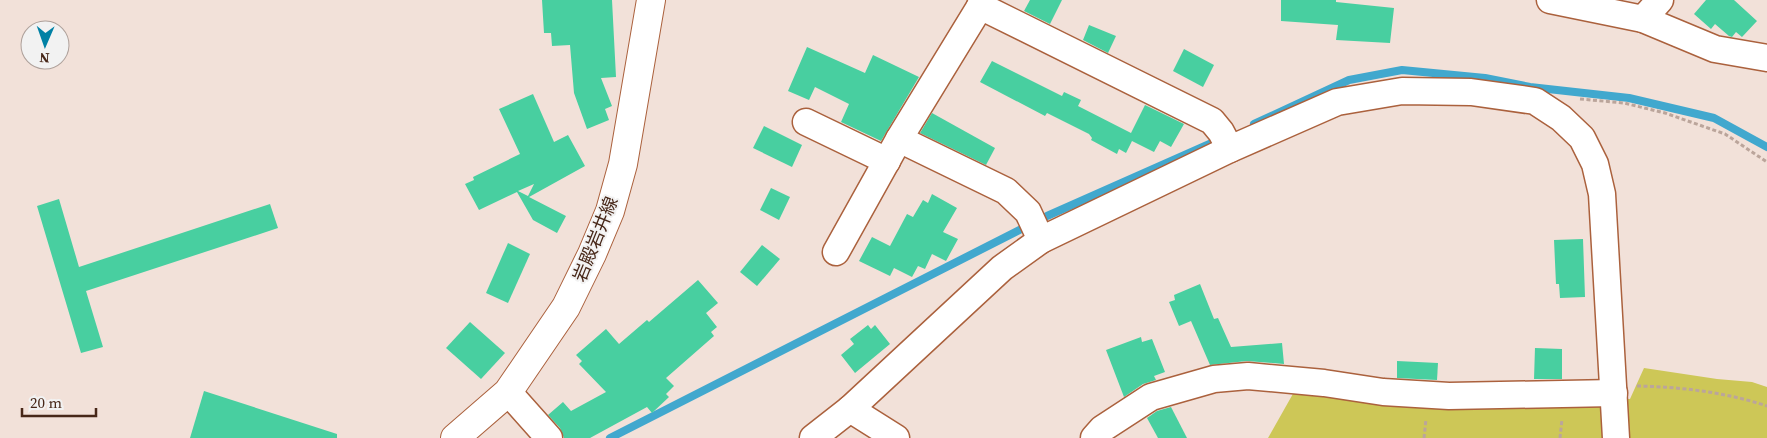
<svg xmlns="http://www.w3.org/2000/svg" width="1767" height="438" viewBox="0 0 1767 438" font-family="'Source Serif 4','Noto Sans JP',serif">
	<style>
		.green { fill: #cdc757 }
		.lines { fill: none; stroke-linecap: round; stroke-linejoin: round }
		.stream { stroke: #41a8ce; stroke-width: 8 }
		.building { fill: #48cfa0; fill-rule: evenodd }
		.minor-casing { stroke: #ab613d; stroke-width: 29 }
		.major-casing { stroke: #ab613d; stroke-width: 30 }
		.path { stroke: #bba59b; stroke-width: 3; stroke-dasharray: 4 2.5; stroke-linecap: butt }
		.minor { stroke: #fff; stroke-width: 26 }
		.major { stroke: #fff; stroke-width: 28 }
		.labels { text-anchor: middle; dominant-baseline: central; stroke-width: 4; stroke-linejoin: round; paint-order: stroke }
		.street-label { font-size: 18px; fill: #472718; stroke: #f2f2f2 }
	</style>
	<rect width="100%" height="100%" fill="#f2e1d9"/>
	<!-- green -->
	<path class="green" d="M1644 368 1717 379 1752 382 1767 387V438H1268L1294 392 1553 400 1630 399Z"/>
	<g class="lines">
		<!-- stream -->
		<g class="stream">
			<path d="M1254 124 1349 80 1402 70 1485 78 1530 87 1629 98 1714 118 1767 147"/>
			<path d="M610 438 1047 216 1214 142"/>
		</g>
	</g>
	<!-- building -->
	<g class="building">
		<path d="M542 0H612L616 77 601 78 612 106 605 109 609 120 587 129 574 93 570 45 552 46 551 33H544Z"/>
		<path d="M1030 0H1062L1050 24 1024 11Z"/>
		<path d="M1281 0H1336V2L1394 8 1390 43 1336 40 1338 25 1281 21Z"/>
		<path d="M1706 0H1734L1757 21 1742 37 1736 32 1732 37 1729 36 1715 24 1711 29 1694 14Z"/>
		<path d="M1089 25 1116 36 1108 53 1083 40Z"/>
		<path d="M807 47 865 73 873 55 919 77 881 141 841 122 849 104 815 87 809 100 788 91Z"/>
		<path d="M1184 49 1214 65 1203 87 1173 71Z"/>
		<path d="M992 61 1062 96 1064 92 1081 100 1078 106 1131 133 1145 105 1184 124 1171 147 1160 141 1154 152 1132 141 1126 153 1119 149 1117 154 1091 140 1092 138 1089 134 1047 113 1045 116 980 82Z"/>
		<path d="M533 94 554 142 568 135 585 166 529 197 566 216 557 233 533 220 517 192 479 210 465 184 474 180 473 177 520 154 499 109ZM534 184 528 196 518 191Z"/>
		<path d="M932 113 995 148 986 165 920 133Z"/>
		<path d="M764 126 802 145 792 167 753 148Z"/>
		<path d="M771 188 790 197 779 220 760 210Z"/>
		<path d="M932 194 957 208 943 232 958 239 946 261 932 254 925 269 918 266 912 277 894 268 890 276 859 261 872 237 890 246 907 214 913 217 923 200 928 203Z"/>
		<path d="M59 199 79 267 270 204 278 228 86 291 103 347 81 353 37 206Z"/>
		<path d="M1583 239 1585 297 1560 298 1559 284H1556L1554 240Z"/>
		<path d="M508 243 530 254 508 303 486 293Z"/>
		<path d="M762 245 780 259 757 286 740 272Z"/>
		<path d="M698 280 718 303 706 313 717 327 711 332 714 336 666 378 674 386 666 394 669 397 652 413 647 407 590 438H564L560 428 548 415 563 402 571 411 606 392 579 364 582 361 576 355 606 329 619 344 647 320 649 322Z"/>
		<path d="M1200 284 1214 319 1218 318 1231 347 1282 343 1284 364 1247 361 1210 365 1191 321 1179 326 1169 302 1175 300 1174 295Z"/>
		<path d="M470 322 505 353 481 379 446 348Z"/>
		<path d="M868 325 871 329 875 325 890 344 855 373 841 355 854 344 850 339Z"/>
		<path d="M1141 337 1142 342 1152 339 1165 372 1154 376 1156 380 1143 384 1124 397 1106 350Z"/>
		<path d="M1535 348 1562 349V379H1534Z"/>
		<path d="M1397 361 1438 363 1437 380 1397 378Z"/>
		<path d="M204 391 337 434V438H190Z"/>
		<path d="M1171 407 1187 438H1158L1147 418 1157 411Z"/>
	</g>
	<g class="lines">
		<!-- minor casing -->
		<g class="minor-casing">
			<g id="minor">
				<path d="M1550 0 1643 19 1715 49 1767 58"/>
				<path d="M980 6 1212 121 1221 132 1230 149"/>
				<path d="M1643 19 1660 0"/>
				<path d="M806 122 887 161"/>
				<path d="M899 139 1006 191 1028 212 1041 240"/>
				<path d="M836 252 899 139 984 0"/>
				<path d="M508 392 549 438"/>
				<path d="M850 409 896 438"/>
				<path d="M813 438 850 409 1002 268 1041 240 1230 149 1337 102 1402 91 1471 92 1535 101 1561 118 1582 138 1595 164 1602 194 1616 438"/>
				<path d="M1094 438 1102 429 1151 397 1214 379 1248 376 1324 383 1383 392 1449 396 1614 393"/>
			</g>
		</g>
		<!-- major casing -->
		<g class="major-casing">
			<path id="major" d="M455 438 508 392 566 307 592 254 610 211 623 164 651 0"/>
		</g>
		<!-- path -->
		<g class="path">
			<path d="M1580 99 1624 103 1665 113 1725 134 1767 162"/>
			<path d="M1637 386C1681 387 1725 392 1767 406"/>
			<path d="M1424 438 1426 419"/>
			<path d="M1560 438 1562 419"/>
		</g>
		<!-- minor -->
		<use href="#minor" class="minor"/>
		<!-- major -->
		<use href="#major" class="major"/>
	</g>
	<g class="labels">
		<!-- street labels -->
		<g class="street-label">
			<text transform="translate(595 239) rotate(-68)">岩殿岩井線</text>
		</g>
	</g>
	<!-- north arrow -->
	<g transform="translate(45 45) rotate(182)"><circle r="24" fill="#f2f2f2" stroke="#aea19b"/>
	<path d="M0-4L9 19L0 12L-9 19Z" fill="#0081a5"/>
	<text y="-8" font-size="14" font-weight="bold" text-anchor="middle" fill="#472718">N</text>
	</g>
	<!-- scale -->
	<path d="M22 408v8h74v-8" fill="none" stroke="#472718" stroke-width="2.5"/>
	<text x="30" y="408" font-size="15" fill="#472718" stroke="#f2f2f2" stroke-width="4" paint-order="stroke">20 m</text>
</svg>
